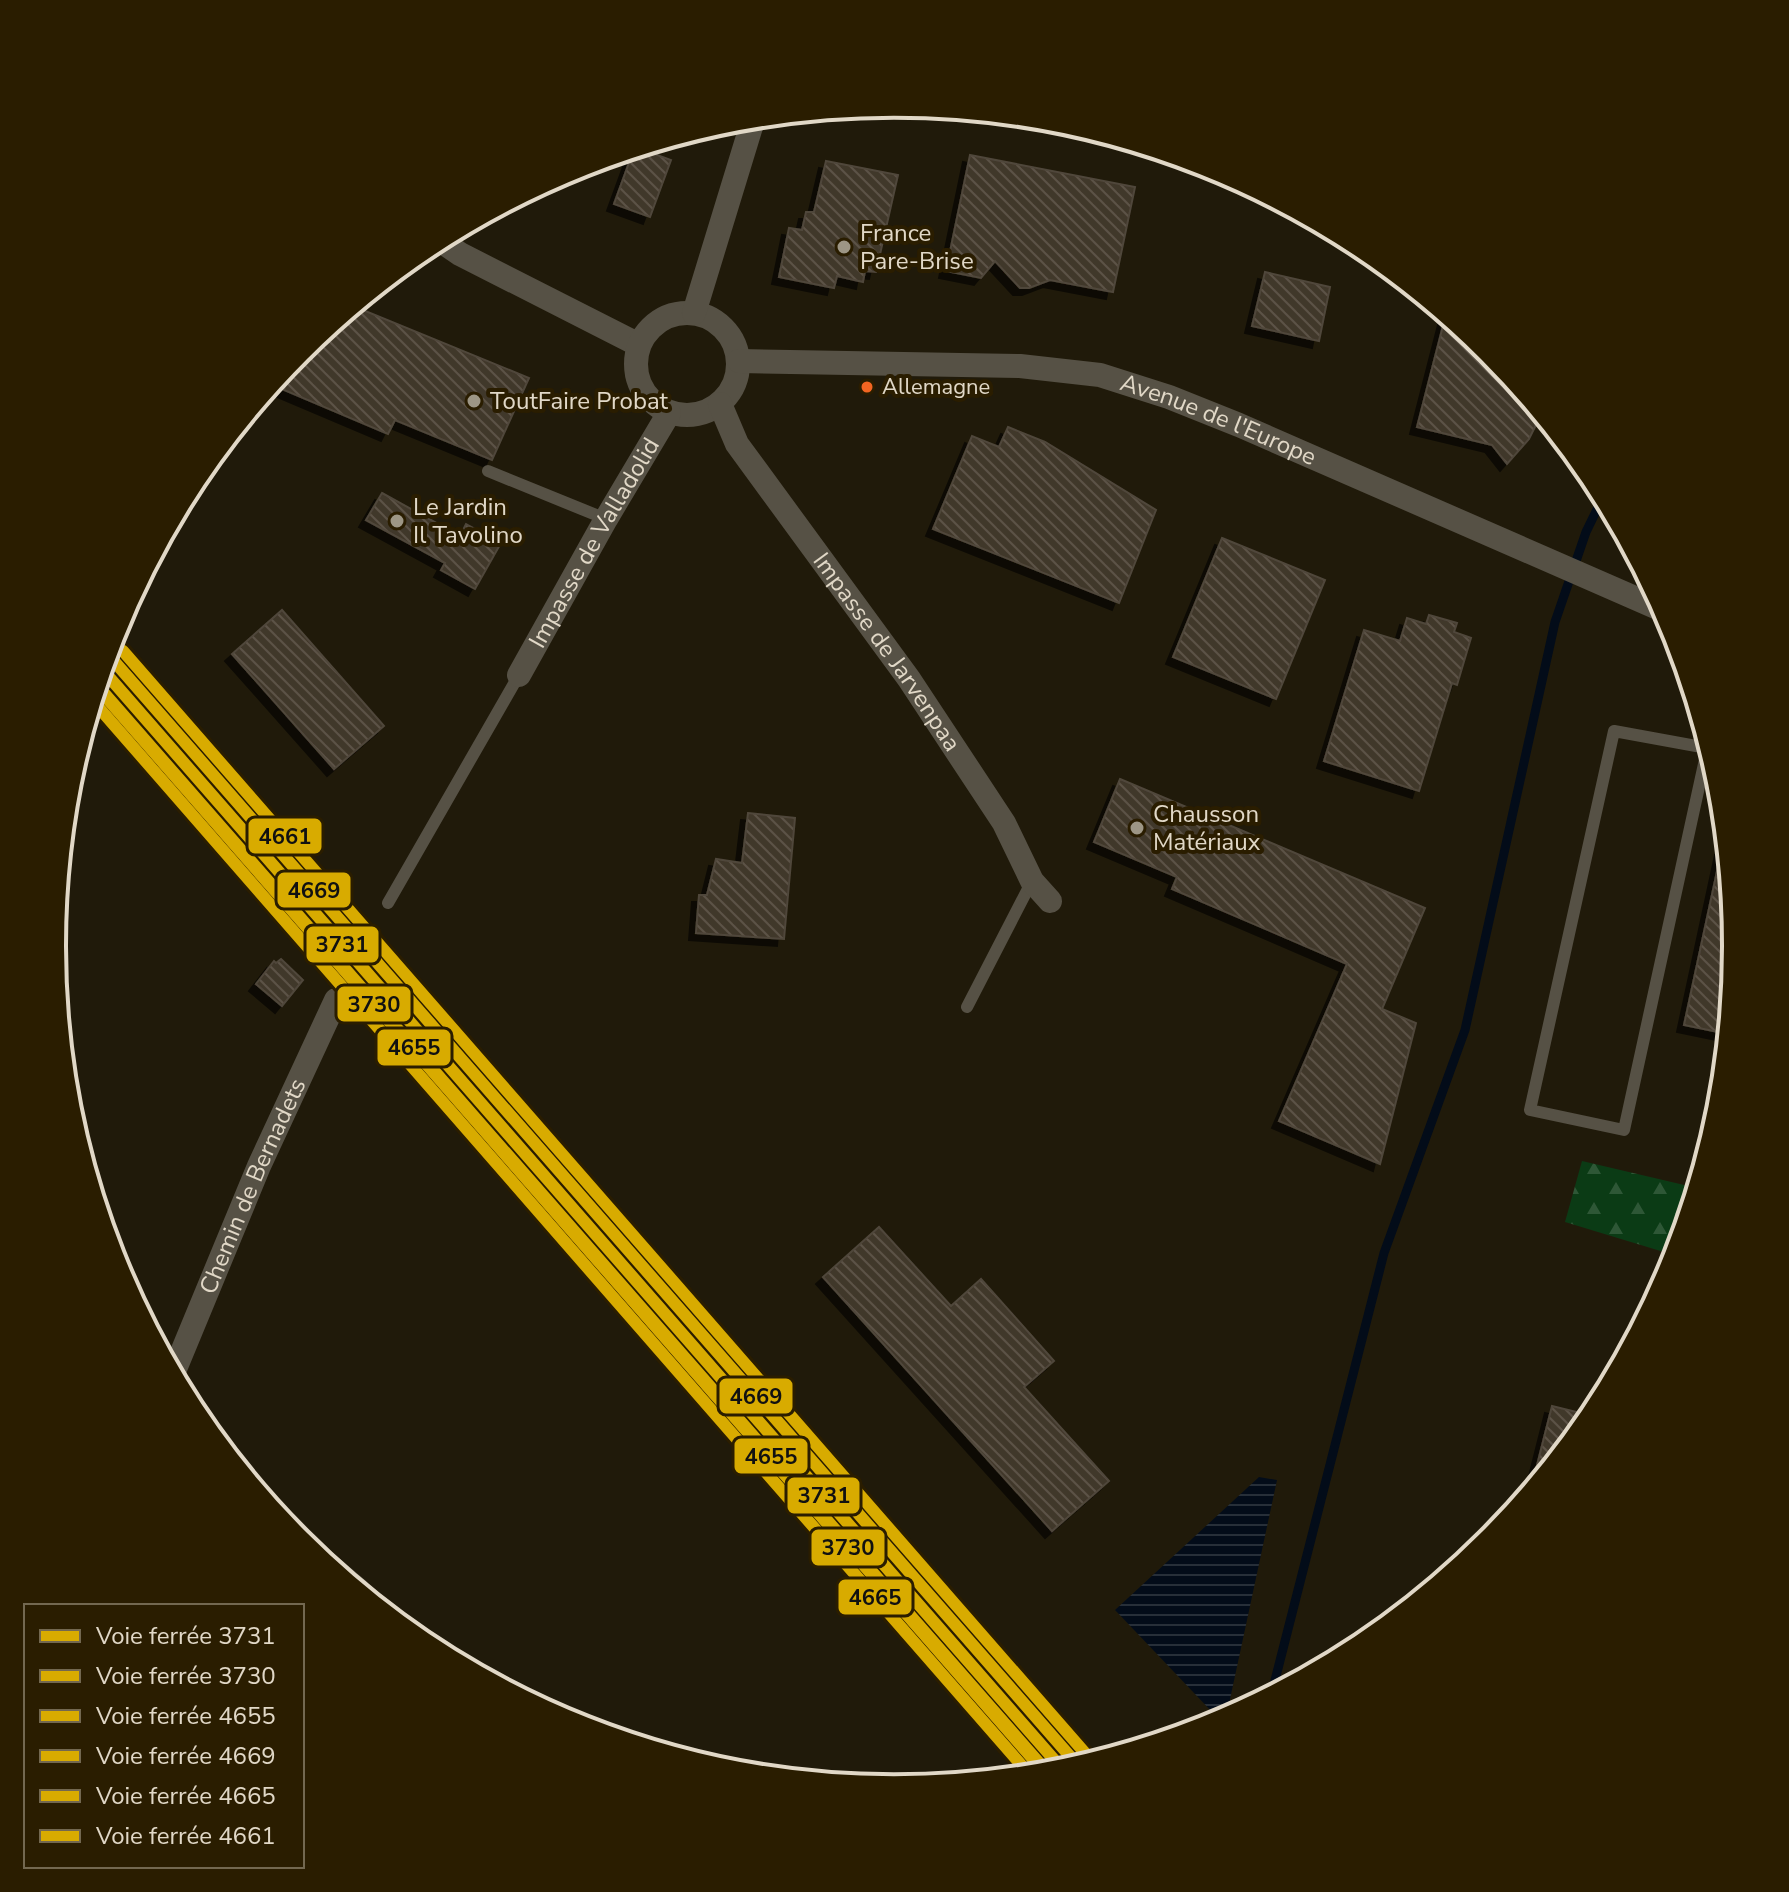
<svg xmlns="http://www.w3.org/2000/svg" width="1789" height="1892" viewBox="0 0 1789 1892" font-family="'Nunito Sans',sans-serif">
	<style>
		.forest { fill: url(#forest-firs) }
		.water { fill: url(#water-rules) }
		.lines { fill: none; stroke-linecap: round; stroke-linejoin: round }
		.stream { stroke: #030c19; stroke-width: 9 }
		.building { fill: url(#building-back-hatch); stroke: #50473b; stroke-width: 2; filter: url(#shadow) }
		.service { stroke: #565145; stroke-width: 12 }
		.minor { stroke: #565145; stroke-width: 24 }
		.rail-1-casing { stroke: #2a1d00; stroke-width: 18 }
		.rail-2-casing { stroke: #2a1d00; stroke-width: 18 }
		.rail-3-casing { stroke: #2a1d00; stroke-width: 18 }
		.rail-4-casing { stroke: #2a1d00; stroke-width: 18 }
		.rail-5-casing { stroke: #2a1d00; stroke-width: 18 }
		.rail-6-casing { stroke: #2a1d00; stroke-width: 18 }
		.rail-1 { stroke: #d8ab00; stroke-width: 12 }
		.rail-2 { stroke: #d8ab00; stroke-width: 12 }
		.rail-3 { stroke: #d8ab00; stroke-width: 12 }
		.rail-4 { stroke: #d8ab00; stroke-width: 12 }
		.rail-5 { stroke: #d8ab00; stroke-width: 12 }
		.rail-6 { stroke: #d8ab00; stroke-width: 12 }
		.poi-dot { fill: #9d9685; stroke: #2a1d00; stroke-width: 3 }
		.bus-dot { fill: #f26522; stroke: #2a1d00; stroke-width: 3 }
		.labels { text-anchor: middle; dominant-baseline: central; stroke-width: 8; stroke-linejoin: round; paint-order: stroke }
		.bus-label { font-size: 22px; fill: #e1d8c7; stroke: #2a1d00; text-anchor: start }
		.poi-label { font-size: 24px; fill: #e1d8c7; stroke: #2a1d00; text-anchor: start }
		.street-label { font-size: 24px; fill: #e1d8c7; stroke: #2a1d00 }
		.rim { fill: none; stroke: #e1d8c7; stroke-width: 4 }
		.line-badge { stroke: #2a1d00; stroke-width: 3 }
		.pale-badge-label { font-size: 22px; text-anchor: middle; font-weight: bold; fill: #111 }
	</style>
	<defs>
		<pattern id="forest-firs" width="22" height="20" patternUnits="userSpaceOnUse" patternTransform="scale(2)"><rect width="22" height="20" fill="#0b3b15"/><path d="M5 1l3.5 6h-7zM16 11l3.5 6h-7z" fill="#2e5736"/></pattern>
		<pattern id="water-rules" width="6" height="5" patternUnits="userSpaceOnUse" patternTransform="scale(2)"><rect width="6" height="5" fill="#030c19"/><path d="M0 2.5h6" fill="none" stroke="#272f39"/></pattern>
		<pattern id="building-back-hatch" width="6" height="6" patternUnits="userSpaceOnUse" patternTransform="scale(2)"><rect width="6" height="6" fill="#41372a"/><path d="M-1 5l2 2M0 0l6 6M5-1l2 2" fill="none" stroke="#5c5347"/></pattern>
		<filter id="shadow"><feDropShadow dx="-7" dy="7" stdDeviation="0" flood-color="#0009"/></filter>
	</defs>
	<rect width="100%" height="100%" fill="#201a0a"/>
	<!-- forest -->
	<path class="forest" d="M1582 1161 1697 1188 1677 1256 1565 1222Z"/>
	<!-- water -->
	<path class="water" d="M1259 1477 1277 1480 1229 1704 1214 1714 1115 1610Z"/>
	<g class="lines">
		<!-- stream -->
		<path class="stream" d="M1271 1696 1384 1253 1465 1030 1555 622 1586 532 1604 495"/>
	</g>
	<!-- building -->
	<g class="building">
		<path d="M638 148 671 160 650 217 614 204 634 149Z"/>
		<path d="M970 155 1135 187 1113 292 1050 280 1029 288H1020L995 261 981 278 946 271Z"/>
		<path d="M826 161 898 175 876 272 865 271 863 282 837 276 834 288 779 277 789 228 802 230 806 212H814Z"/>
		<path d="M1265 272 1330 287 1319 341 1252 326Z"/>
		<path d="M353 306 529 378 492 460 395 420 388 434 284 390 288 373 299 350Z"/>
		<path d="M1446 314 1491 351 1542 413 1529 439 1507 464 1492 445 1417 427Z"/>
		<path d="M1008 427 1045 442 1156 510 1119 603 933 529 972 436 999 447Z"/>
		<path d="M382 493 460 536 466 524 501 543 475 589 441 570 445 563 366 520Z"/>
		<path d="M1222 538 1325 580 1276 699 1173 657Z"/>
		<path d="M282 610 384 726 334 769 232 654Z"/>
		<path d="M1429 615 1457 623 1454 632 1471 638 1457 685 1452 683 1419 791 1324 761 1364 630 1400 641 1407 618 1426 624Z"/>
		<path d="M1120 779 1425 908 1382 1009 1416 1023 1380 1164 1279 1121 1347 964 1172 889 1177 877 1094 842Z"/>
		<path d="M748 813 795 818 784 939 696 933 699 895H707L716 859 742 863Z"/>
		<path d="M1722 848H1727L1737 946 1728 1034 1684 1025Z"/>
		<path d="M281 959 303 980 282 1006 256 984 274 961 276 963Z"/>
		<path d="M879 1227 951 1306 981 1279 1054 1361 1024 1387 1109 1481 1052 1531 823 1277Z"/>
		<path d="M1552 1406 1593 1416 1530 1493Z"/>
	</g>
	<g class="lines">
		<!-- service -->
		<g class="service">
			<path d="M488 471 606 519"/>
			<path d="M1707 748 1614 731 1530 1110 1624 1130 1709 741"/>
			<path d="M388 903 519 675"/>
			<path d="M967 1007 1032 881"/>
		</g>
		<!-- minor -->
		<g class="minor">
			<path d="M438 239 460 254 639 345"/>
			<circle cx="687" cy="364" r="51"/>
			<path d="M694 313 754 117"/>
			<path id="s1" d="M739 361 1020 366 1100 375 1169 397 1239 425 1667 612"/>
			<path id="s2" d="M720 404 737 444 909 679 1004 823 1032 881 1050 901"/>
			<path id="s3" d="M519 675 606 519 669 413"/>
			<path id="s4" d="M173 1374 259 1166 336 1000"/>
			<path d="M293 1535 358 1590"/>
		</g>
		<!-- rail-1 casing -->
		<g class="rail-1-casing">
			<path id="rail-1" d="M102 669 1064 1771"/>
		</g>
		<!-- rail-2 casing -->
		<g class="rail-2-casing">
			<path id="rail-2" d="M97 687 1046 1774"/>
		</g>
		<!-- rail-3 casing -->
		<g class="rail-3-casing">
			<path id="rail-3" d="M97 685 1048 1773"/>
		</g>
		<!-- rail-4 casing -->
		<g class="rail-4-casing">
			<path id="rail-4" d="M113 660 1075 1762"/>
		</g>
		<!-- rail-5 casing -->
		<g class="rail-5-casing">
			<path id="rail-5" d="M93 701 1030 1775"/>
		</g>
		<!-- rail-6 casing -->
		<g class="rail-6-casing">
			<path id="rail-6" d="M123 651 1085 1753"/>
		</g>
		<!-- rail-1 -->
		<use href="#rail-1" class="rail-1"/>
		<!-- rail-2 -->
		<use href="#rail-2" class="rail-2"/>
		<!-- rail-3 -->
		<use href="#rail-3" class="rail-3"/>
		<!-- rail-4 -->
		<use href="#rail-4" class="rail-4"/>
		<!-- rail-5 -->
		<use href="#rail-5" class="rail-5"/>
		<!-- rail-6 -->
		<use href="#rail-6" class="rail-6"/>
	</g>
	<!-- markers -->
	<g class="poi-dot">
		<circle cx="844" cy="247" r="8"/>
		<circle cx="474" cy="401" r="8"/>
		<circle cx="397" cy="521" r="8"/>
		<circle cx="1137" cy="828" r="8"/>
	</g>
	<circle class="bus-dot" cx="867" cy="387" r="7"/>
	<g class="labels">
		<!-- bus labels -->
		<g class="bus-label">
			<text x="882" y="387">Allemagne</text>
		</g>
		<!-- poi labels -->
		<g class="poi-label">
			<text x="860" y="233">France<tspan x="860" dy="28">Pare-Brise</tspan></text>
			<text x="490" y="401">ToutFaire Probat</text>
			<text x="413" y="507">Le Jardin<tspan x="413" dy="28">Il Tavolino</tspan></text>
			<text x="1153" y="814">Chausson<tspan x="1153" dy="28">Matériaux</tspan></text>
		</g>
		<!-- street labels -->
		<g class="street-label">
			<text stroke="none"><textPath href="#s1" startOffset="488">Avenue de l'Europe</textPath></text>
			<text stroke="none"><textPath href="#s3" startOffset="152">Impasse de Valladolid</textPath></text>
			<text stroke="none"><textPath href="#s2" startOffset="300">Impasse de Jarvenpaa</textPath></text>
			<text stroke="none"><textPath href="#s4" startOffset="204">Chemin de Bernadets</textPath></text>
		</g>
	</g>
	<!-- crop -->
	<path d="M0 0H1789V1892H0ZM66 946a828 828 0 1 1 1656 0a828 828 0 1 1-1656 0Z" fill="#2a1d00" fill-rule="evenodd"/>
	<path class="rim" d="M66 946a828 828 0 1 1 1656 0a828 828 0 1 1-1656 0Z"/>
	<g class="line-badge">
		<rect x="247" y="817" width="76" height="38" rx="8" fill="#d8ab00"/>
		<rect x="276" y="871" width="76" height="38" rx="8" fill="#d8ab00"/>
		<rect x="305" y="925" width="75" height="39" rx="8" fill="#d8ab00"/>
		<rect x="336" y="985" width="76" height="38" rx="8" fill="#d8ab00"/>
		<rect x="376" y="1028" width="76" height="39" rx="8" fill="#d8ab00"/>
		<rect x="718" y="1377" width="76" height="38" rx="8" fill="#d8ab00"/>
		<rect x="733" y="1437" width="76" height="38" rx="8" fill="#d8ab00"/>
		<rect x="786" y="1476" width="75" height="39" rx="8" fill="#d8ab00"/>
		<rect x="810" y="1528" width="76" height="39" rx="8" fill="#d8ab00"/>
		<rect x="837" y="1578" width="76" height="38" rx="8" fill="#d8ab00"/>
	</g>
	<g class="pale-badge-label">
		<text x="285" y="844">4661</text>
		<text x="314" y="898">4669</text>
		<text x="342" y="952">3731</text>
		<text x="374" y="1012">3730</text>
		<text x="414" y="1055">4655</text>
		<text x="756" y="1404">4669</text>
		<text x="771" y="1464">4655</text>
		<text x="824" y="1503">3731</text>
		<text x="848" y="1555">3730</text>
		<text x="875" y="1605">4665</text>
	</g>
	<!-- legend -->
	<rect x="24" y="1604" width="280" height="264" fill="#2a1d00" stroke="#736850" stroke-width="2"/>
	<rect x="40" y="1630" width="40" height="12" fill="#d8ab00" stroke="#736850" stroke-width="2"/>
	<text x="96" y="1644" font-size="24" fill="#e1d8c7">Voie ferrée 3731</text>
	<rect x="40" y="1670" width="40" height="12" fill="#d8ab00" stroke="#736850" stroke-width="2"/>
	<text x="96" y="1684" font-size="24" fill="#e1d8c7">Voie ferrée 3730</text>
	<rect x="40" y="1710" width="40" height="12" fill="#d8ab00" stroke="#736850" stroke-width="2"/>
	<text x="96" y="1724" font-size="24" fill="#e1d8c7">Voie ferrée 4655</text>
	<rect x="40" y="1750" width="40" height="12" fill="#d8ab00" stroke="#736850" stroke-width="2"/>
	<text x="96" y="1764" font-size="24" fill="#e1d8c7">Voie ferrée 4669</text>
	<rect x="40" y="1790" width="40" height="12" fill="#d8ab00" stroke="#736850" stroke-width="2"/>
	<text x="96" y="1804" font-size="24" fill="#e1d8c7">Voie ferrée 4665</text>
	<rect x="40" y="1830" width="40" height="12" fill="#d8ab00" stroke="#736850" stroke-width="2"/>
	<text x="96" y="1844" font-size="24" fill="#e1d8c7">Voie ferrée 4661</text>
</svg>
